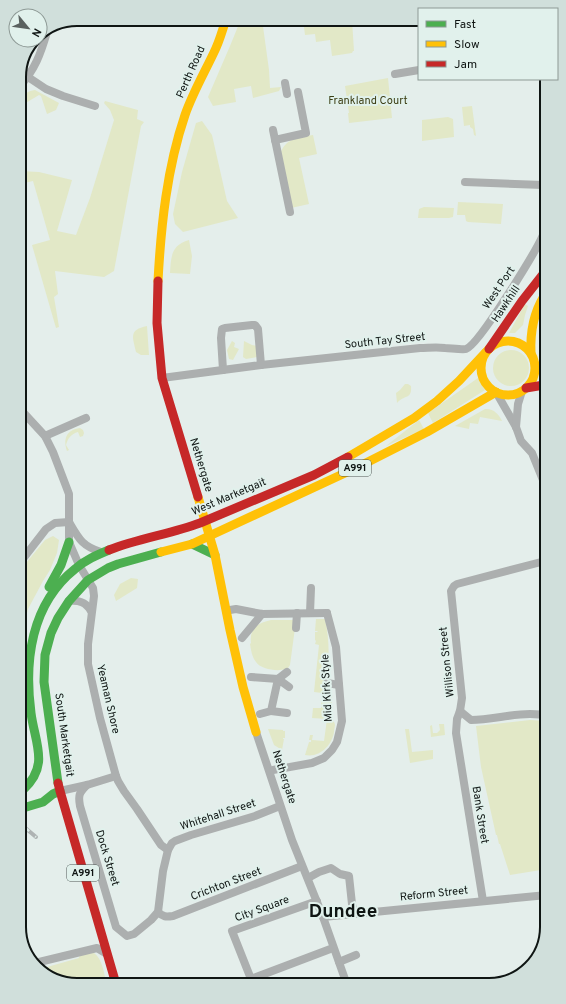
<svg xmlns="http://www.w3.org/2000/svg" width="566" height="1004" viewBox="0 0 566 1004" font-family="Overpass,sans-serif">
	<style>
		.green { fill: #e2e8c7 }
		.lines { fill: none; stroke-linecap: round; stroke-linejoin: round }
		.street { stroke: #acafaf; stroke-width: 8 }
		.fast { stroke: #4caf50; stroke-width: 9 }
		.slow { stroke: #ffc107; stroke-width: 9 }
		.jam { stroke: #c62828; stroke-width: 9 }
		.rail-casing { stroke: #aeb3b3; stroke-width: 4 }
		.rail { stroke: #e1f1ec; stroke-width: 2.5; stroke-dasharray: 8; stroke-linecap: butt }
		.labels { text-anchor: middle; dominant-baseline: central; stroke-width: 4; stroke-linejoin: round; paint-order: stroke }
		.shield { fill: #e1f1ec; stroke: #4e5754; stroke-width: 1 }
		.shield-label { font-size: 10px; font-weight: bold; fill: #0f1513 }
		.street-label { font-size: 11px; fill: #0f1513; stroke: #e1f1ec }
		.park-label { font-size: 11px; fill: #3d3e15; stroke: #e1f1ec }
		.town-label { font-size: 19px; font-weight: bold; fill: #0f1513; stroke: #e1f1ec }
		.rim { fill: none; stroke: #0f1513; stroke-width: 2 }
	</style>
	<rect width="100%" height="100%" fill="#e4eeeb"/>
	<!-- green -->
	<g class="green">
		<path d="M241 19H262L269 70 270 88 281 87 279 91 253 98 251 86 234 89 236 102 213 106 208 97 230 46Z"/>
		<path d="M303 19H351V20H352L354 51H353L352 53 332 56 330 40 316 42 315 34 305 35Z"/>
		<path d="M388 78 392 118 349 123 348 113H349L345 86Z"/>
		<path d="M35 90 59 103 56 110 47 114 41 96 39 95 19 107V98C24 94 28 91 35 90Z"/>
		<path d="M105 101 138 110 137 119 144 122 141 126 114 271 104 277 55 271 58 294 54 297 59 327 56 328 32 245 50 240 33 181 20 184V171L39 172 72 180 57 231 76 235 90 198 114 120 110 110 104 103Z"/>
		<path d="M472 106 476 136 474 135 473 129 470 127V125L464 126 462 107Z"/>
		<path d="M448 117 453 119 454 137 422 141V120Z"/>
		<path d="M202 121 212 135 227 201 238 218 183 232 175 224 173 214 182 172 196 123Z"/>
		<path d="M313 135 317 154 299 158 309 204 291 208 280 154C286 138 297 138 313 135Z"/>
		<path d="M458 202 503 204 501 224 468 222 466 221 465 215H457Z"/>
		<path d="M424 207 454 208 453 217 449 218H418L419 209Z"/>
		<path d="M189 240 192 256 190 274 170 273C171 257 171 245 189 240Z"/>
		<path d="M525 304 528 306 525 315 523 325 515 333H509Z"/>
		<path d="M147 326 149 355H141L136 352C133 337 128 330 147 326Z"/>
		<path d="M232 341 235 343 234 347 239 349 233 360 229 359 227 350Z"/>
		<path d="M244 341 252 345 257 346V357L246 359 243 357Z"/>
		<circle cx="511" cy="368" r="18"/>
		<path d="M478 378 481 384 485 390 433 423 428 413Z"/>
		<path d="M405 384H408L411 386C412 400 405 394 397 403L396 393 400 390Z"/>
		<path d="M485 409C493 408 499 414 502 421L480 417 478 424 470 423 469 429 455 426Z"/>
		<path d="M419 420 424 429 386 446Z"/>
		<path d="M80 428 83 430 84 433 83 436 80 437 78 432C71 434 68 438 66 445L69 450 67 451C63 439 66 430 80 428Z"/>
		<path d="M53 536 59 540 57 553 50 570 43 581 28 609 22 633V568L45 540Z"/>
		<path d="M131 578 138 579 137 588 116 601 114 595 120 584Z"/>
		<path d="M316 619H325C330 641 329 661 327 683 327 684 331 687 331 688 334 696 330 709 331 717 332 720 335 722 335 725 335 726 334 730 334 732 332 745 320 758 305 755L309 742H311V740H309L310 735H313L312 740 324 741 327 719 312 718 313 708H321L322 693 314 692 319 645 315 644 316 641 315 640V632H317L318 631H315Z"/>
		<path d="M271 620H295V628L290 665C288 668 288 669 285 669 278 672 260 669 256 662 252 657 251 650 250 644L251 643C249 628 258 623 271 620Z"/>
		<path d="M530 720 546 721 547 869 510 875 500 844H499L497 835H496L481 767 476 726Z"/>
		<path d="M439 724H444L445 735 431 737 430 726 432 725 433 733H437L440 730Z"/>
		<path d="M268 729 283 730V731H285V738H283V739H284L282 750 274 745Z"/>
		<path d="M405 729H409L412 752 433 750V759L410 763Z"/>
		<path d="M94 953C103 959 104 975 107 985H74L45 975 40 969 79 958 80 954Z"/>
	</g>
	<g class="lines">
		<!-- street -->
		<g class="street">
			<path d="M395 74 419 70"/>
			<path d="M28 77 46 89 63 96 95 106"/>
			<path d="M285 83 287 94"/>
			<path d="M19 87C35 70 41 53 47 32"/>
			<path d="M273 130 290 212"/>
			<path d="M275 140 306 133 298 92"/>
			<path d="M465 182 543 185"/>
			<path d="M223 370 221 338 222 329 225 328 252 325H255L258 329 261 365"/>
			<path d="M162 378 261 365 420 348C428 348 436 347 445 348 449 348 463 350 466 349 479 345 536 251 543 235"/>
			<path d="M496 392 516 427 521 441 532 453 545 485"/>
			<path d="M21 410 45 436 53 452 69 494V542L79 565 93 588 94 596 88 644V664L100 718 116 776 118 781 124 791 137 809 161 845 168 850"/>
			<path d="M516 427 518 404 522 391"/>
			<path d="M45 436 86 418"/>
			<path d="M69 522C79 539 82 546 101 552"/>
			<path d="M22 560 46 529 55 523 69 522"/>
			<path d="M69 601C79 600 86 602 91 611"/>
			<path d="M230 610 236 609 262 614 327 613"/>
			<path d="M310 613 311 588"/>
			<path d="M296 628 297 613"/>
			<path d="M242 638 262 614"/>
			<path d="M251 677 278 679 287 672"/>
			<path d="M327 683 339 685"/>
			<path d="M271 711 287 713"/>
			<path d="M460 711 471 720C491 720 510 714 530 714 536 714 541 714 546 716"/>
			<path d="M260 714 271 711 278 679 289 687"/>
			<path d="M22 721V732"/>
			<path d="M256 732 292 840 323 917 346 982"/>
			<path d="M273 770 312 763 324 758 332 750 337 742 342 721 336 647 327 613"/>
			<path d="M87 785C79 793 78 795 80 806L116 927 127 936 134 934 151 920 158 912 163 871 168 850 172 843 175 841 191 835 255 816 280 806"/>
			<path d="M60 791 87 785 116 776"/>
			<path d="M308 878 319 872 331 868 340 874 349 876 352 904 354 914"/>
			<path d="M317 901 232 931 251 979 333 948"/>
			<path d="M483 901 456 733 457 719 460 711 462 698 451 591 454 586 457 584 545 561"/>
			<path d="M158 912C163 917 166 917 173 916L302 866"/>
			<path d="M323 917 547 895"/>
			<path d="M339 962 356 955"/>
			<path d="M35 963 97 948 107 954"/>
		</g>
		<!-- fast -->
		<g class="fast">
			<path d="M192 544 215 555"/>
			<path d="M49 587 61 565 69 542"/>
			<path d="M58 783 44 682 45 655 51 633 58 618 69 601 88 580 108 568 118 564 161 552"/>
			<path d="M23 790C50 765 35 744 31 713 24 661 31 604 75 569 85 560 97 555 109 550"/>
			<path d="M23 808 43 802 53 794 60 791"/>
		</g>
		<!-- slow -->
		<g class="slow">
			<path d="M158 281C161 225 167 168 185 115 193 92 206 70 216 48 220 39 223 29 226 19"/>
			<circle cx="508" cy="368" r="27"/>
			<path d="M531 353C530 332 533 314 544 296"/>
			<path d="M348 457 414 418 437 401 459 381 486 352"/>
			<path d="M198 497 215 555 230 630 243 687 256 732"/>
			<path d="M161 552 192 544 358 467 427 432 496 392"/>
		</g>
		<!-- jam -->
		<g class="jam">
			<path d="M158 281 157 323 162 378 198 497"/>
			<path d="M489 349 522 301 544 273"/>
			<path d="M526 388 544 385"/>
			<path d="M109 550C139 538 171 534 200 523L314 475 348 457"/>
			<path d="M58 783 60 791 116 984"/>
		</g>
		<!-- rail casing -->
		<g class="rail-casing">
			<path id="rail" d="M23 826 36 837"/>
		</g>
		<!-- rail -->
		<use href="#rail" class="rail"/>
	</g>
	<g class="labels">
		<!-- shield labels -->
		<g class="shield">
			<rect x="339" y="460" width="32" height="16" rx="3"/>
			<rect x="67" y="865" width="32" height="16" rx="3"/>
		</g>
		<g class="shield-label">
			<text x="355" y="468">A991</text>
			<text x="83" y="873">A991</text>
		</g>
		<!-- street labels -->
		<g class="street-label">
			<text transform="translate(191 72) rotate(-66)">Perth Road</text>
			<text transform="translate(499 288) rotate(-56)">West Port</text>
			<text transform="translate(506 304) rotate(-56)">Hawkhill</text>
			<text transform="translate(385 341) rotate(-6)">South Tay Street</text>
			<text transform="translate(201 465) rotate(73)">Nethergate</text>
			<text transform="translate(229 497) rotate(-23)">West Marketgait</text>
			<text transform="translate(447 662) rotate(-96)">Willison Street</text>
			<text transform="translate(327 688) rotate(-93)">Mid Kirk Style</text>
			<text transform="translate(108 699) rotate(77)">Yeaman Shore</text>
			<text transform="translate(64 735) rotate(82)">South Marketgait</text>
			<text transform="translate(284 777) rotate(72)">Nethergate</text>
			<text transform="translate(218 815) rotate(-18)">Whitehall Street</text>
			<text transform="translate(480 815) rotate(81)">Bank Street</text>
			<text transform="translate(107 858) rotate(73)">Dock Street</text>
			<text transform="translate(226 884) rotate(-21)">Crichton Street</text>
			<text transform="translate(434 894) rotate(-6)">Reform Street</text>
			<text transform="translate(262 909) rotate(-20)">City Square</text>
		</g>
		<!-- park labels -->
		<g class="park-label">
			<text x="368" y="101">Frankland Court</text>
		</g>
		<!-- town labels -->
		<g class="town-label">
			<text x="343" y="912">Dundee</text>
		</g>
	</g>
	<!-- crop -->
	<path d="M0 0H566V1004H0ZM77 26H489A51 51 0 0 1 540 77V927A51 51 0 0 1 489 978H77A51 51 0 0 1 26 927V77A51 51 0 0 1 77 26Z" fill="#d0dfdb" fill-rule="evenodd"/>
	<path class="rim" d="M77 26H489A51 51 0 0 1 540 77V927A51 51 0 0 1 489 978H77A51 51 0 0 1 26 927V77A51 51 0 0 1 77 26Z"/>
	<!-- legend -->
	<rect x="418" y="8" width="140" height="72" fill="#e1f1ec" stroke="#8d9995"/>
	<rect x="426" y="21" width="20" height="6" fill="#4caf50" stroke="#8d9995"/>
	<text x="454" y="28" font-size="12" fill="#0f1513">Fast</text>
	<rect x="426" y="41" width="20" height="6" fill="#ffc107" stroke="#8d9995"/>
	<text x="454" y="48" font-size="12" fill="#0f1513">Slow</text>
	<rect x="426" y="61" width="20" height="6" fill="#c62828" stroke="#8d9995"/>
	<text x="454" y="68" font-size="12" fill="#0f1513">Jam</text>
	<!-- north arrow -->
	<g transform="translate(28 28) rotate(119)"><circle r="19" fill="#e1f1ec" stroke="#8d9995"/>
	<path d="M0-3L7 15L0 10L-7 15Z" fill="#5a615f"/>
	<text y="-6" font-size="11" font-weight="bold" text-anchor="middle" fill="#0f1513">N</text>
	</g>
</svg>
